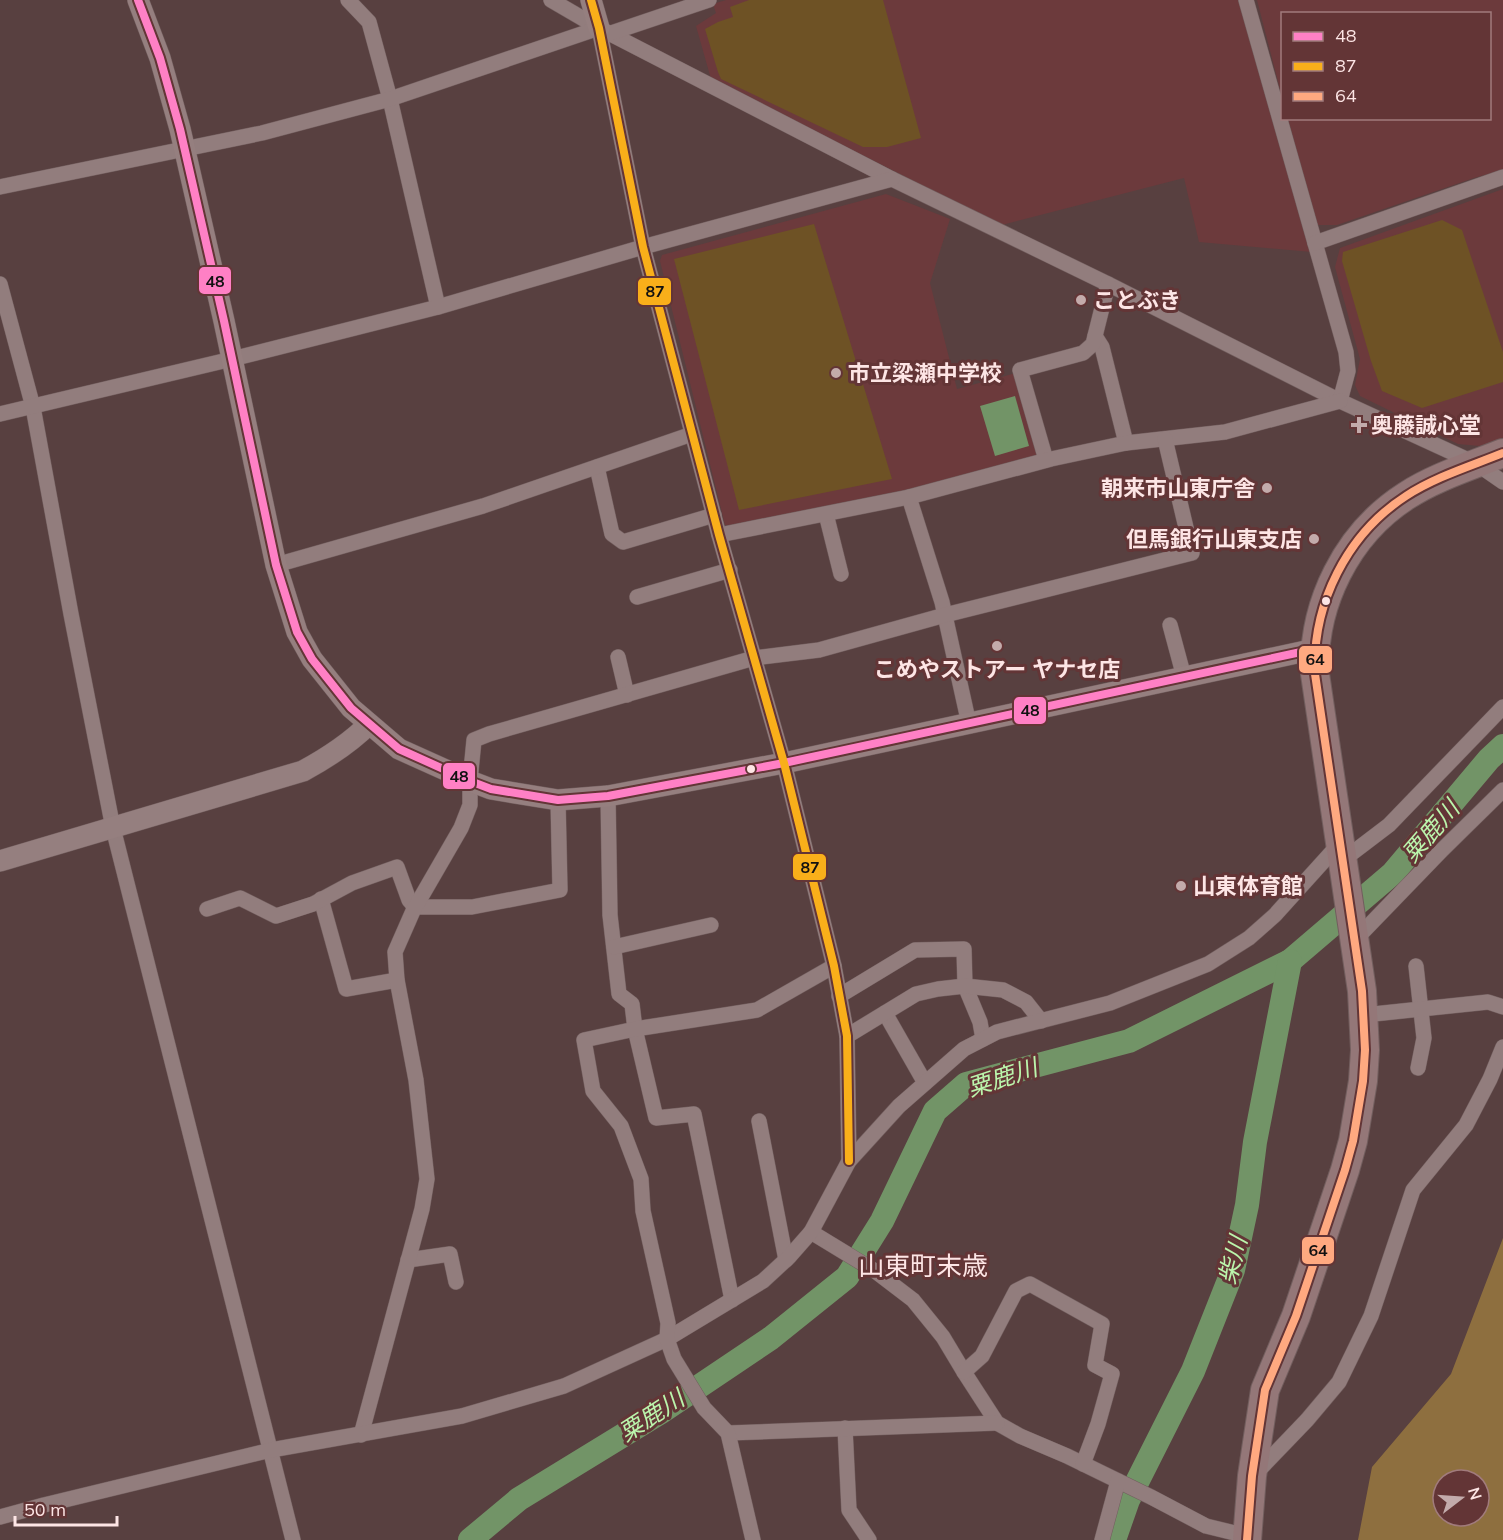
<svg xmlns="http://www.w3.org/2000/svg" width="1503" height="1540" viewBox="0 0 1503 1540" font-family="Mulish,'Noto Sans JP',sans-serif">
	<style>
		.built { fill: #6c3a3c }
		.green { fill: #6e5225 }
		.forest { fill: #8e6f3f; fill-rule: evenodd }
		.water { fill: #729467 }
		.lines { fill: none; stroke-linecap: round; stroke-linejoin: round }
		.river { stroke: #729467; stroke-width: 24 }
		.street-casing { stroke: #725e5e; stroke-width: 16 }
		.secondary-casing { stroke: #725e5e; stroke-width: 22 }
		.highway-casing { stroke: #725e5e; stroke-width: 30 }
		.street { stroke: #927d7d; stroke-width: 15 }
		.secondary { stroke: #957f7f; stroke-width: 21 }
		.highway { stroke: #947778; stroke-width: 28 }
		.bus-1-casing { stroke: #633536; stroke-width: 12 }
		.bus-2-casing { stroke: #633536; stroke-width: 12 }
		.bus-3-casing { stroke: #633536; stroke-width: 12 }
		.bus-1 { stroke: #ff80c5; stroke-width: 8 }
		.bus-2 { stroke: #f9af1a; stroke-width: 8 }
		.bus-3 { stroke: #ffa980; stroke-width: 8 }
		.poi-dot { fill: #c3abab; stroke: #633536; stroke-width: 2 }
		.bus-dot { fill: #fde5e5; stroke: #633536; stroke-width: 2 }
		.labels { text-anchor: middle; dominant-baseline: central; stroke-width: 6; stroke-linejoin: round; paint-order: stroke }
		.poi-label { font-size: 22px; font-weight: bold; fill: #fde5e5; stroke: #633536; text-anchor: start }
		.water-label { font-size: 24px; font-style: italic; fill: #bbf5ac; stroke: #633536 }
		.quarter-label { font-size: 26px; fill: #fde5e5; stroke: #633536 }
		.line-badge { stroke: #633536; stroke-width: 2 }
		.pale-badge-label { font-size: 16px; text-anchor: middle; font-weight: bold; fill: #111 }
	</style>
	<rect width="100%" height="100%" fill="#584040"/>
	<!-- built -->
	<g class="built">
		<path d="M726 0H1240L1312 252 1199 242 1184 178 998 226 962 208 898 173 711 79 696 26 716 13 713 4Z"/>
		<path d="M1257 0H1503V170L1474 178 1337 225H1317L1288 119 1490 118V14H1282V97Z"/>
		<path d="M1503 189V443L1495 442 1480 446 1458 444 1360 396 1355 385 1360 359 1335 267 1340 248Z"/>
		<path d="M886 194 950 219 930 283 957 389 1016 373 1041 450 1037 457 914 491 730 526 725 525 660 261 662 255Z"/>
	</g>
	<!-- green -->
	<g class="green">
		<path d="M749 0H883L921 138 887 147H863L721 79 718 72 705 29 718 22 733 17 730 7Z"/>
		<path d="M1442 220 1462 230 1503 352V382L1422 408 1382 391 1371 361 1342 261 1343 252Z"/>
		<path d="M814 224 892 479 739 510 674 259Z"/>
	</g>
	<!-- forest -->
	<path class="forest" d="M1503 1238V1540H1358L1372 1467 1451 1374ZM1443 1480H1479V1516H1443Z"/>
	<!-- water -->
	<path class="water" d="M1015 396 1029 446 995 456 980 406Z"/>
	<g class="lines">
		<!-- river -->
		<g class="river">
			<path d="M470 1540 519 1499 661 1412 771 1338 847 1277 882 1221 935 1111 966 1084 1129 1041 1290 961 1393 873 1489 759 1503 746"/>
			<path d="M1114 1540 1128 1500 1193 1371 1233 1270 1247 1205 1255 1142 1290 961"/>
		</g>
		<!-- street casing -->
		<g class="street-casing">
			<g id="street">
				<path d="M348 0 369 22 390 99 438 307"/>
				<path d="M551 0 599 28 892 179 1108 284 1340 401 1477 464 1503 482"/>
				<path d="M1246 0 1346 352 1348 371 1340 401"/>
				<path d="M599 28 643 247 719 535 784 763 834 966 847 1036 849 1161"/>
				<path d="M611 33 709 0"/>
				<path d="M0 187 262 133 390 99 599 28"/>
				<path d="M1315 243 1503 177"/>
				<path d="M0 284 33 407 71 614 113 828 293 1540"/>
				<path d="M1095 336 1102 347 1126 443"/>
				<path d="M0 414 232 359 438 307 643 247 892 179"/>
				<path d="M1046 460 1020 370 1083 353 1093 344 1108 284"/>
				<path d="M597 467 612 534 623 542 714 515"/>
				<path d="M909 497 942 602 969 724"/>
				<path d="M826 514 841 574"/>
				<path d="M719 535 909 497 1051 459 1126 443 1225 432 1340 401"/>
				<path d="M276 565 483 506 692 434"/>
				<path d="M637 597 730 570"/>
				<path d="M1170 625 1184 677"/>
				<path d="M618 657 627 695"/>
				<path d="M608 796 610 915 619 994 632 1004 635 1029 656 1118 694 1114 732 1300"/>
				<path d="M1343 860 1389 825 1503 707"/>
				<path d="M321 899 346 989 397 980"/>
				<path d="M207 909 240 898 276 916 313 904 352 883 397 867 409 900 415 907H472L560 890 558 800"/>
				<path d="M1355 940 1441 851 1503 790"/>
				<path d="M614 947 711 925"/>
				<path d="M1416 966 1424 1038 1418 1068"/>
				<path d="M839 996 915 950 964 949 965 986 980 1022 983 1039"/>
				<path d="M885 1013 925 1083"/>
				<path d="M1364 1015 1488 1002 1503 1007"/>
				<path d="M847 1036 916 994 938 989 965 986 1003 990 1026 1002 1041 1021"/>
				<path d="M759 1121 786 1260"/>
				<path d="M811 1232 875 1271 913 1300 943 1337 964 1372 997 1423 1020 1436 1067 1456 1151 1497 1206 1526 1247 1536"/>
				<path d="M408 1260 450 1254 456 1282"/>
				<path d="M964 1372 982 1356 1016 1291 1030 1284 1102 1324 1095 1365 1112 1374 1098 1424 1083 1464"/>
				<path d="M845 1428 849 1510 869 1540"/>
				<path d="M728 1433 997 1423"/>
				<path d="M361 1435 422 1209 427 1179 416 1080 397 980 395 952 413 911 461 828 470 805V781L474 740 489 734 754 658 819 650 945 615 1192 553 1165 439"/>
				<path d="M1257 1472 1307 1420 1339 1382 1371 1316 1413 1190 1466 1125 1490 1079 1503 1047"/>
				<path d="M0 1517 44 1505 271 1450 462 1416 564 1386 667 1339 763 1281 789 1257 811 1232 849 1161 899 1106 964 1049 997 1032 1110 1003 1208 964 1249 938 1275 915 1340 843"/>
				<path d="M753 1540 728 1433 704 1408 674 1359 667 1339 668 1323 643 1211 641 1179 621 1126 593 1091 584 1040 635 1029 757 1010 834 966"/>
				<path d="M1102 1540 1118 1481"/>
			</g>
		</g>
		<!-- secondary casing -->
		<g class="secondary-casing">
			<g id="secondary">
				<path d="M138 0 160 58 180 129 224 321 276 565 297 632 312 659 351 708 399 749 470 781 491 789 558 800 608 796 784 763 1315 649"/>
				<path d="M591 0 599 28"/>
				<path d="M0 861 303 771C327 758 349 744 369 724"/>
			</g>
		</g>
		<!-- highway casing -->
		<g class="highway-casing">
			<path id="highway" d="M1247 1540 1252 1476 1265 1390 1296 1316 1345 1170 1353 1141 1363 1081 1365 1050 1362 991 1315 674C1312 604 1347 534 1406 496 1435 477 1471 466 1503 453"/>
		</g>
		<!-- street -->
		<use href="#street" class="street"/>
		<!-- secondary -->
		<use href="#secondary" class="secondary"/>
		<!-- highway -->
		<use href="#highway" class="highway"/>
		<!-- bus-1 casing -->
		<g class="bus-1-casing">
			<path id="bus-1" d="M138 0 160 58 180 129 224 321 276 565 297 632 312 659 351 708 399 749 470 781 491 789 558 800 608 796 784 763 1315 649"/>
		</g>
		<!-- bus-2 casing -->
		<g class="bus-2-casing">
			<path id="bus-2" d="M591 0 599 28 643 247 719 535 784 763 834 966 847 1036 849 1161"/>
		</g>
		<!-- bus-3 casing -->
		<g class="bus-3-casing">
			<path id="bus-3" d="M1247 1540 1252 1476 1265 1390 1296 1316 1345 1170 1353 1141 1363 1081 1365 1050 1362 991 1315 674C1312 604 1347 534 1406 496 1435 477 1471 466 1503 453"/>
		</g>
		<!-- bus-1 -->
		<use href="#bus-1" class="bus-1"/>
		<!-- bus-2 -->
		<use href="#bus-2" class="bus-2"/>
		<!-- bus-3 -->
		<use href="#bus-3" class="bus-3"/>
	</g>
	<!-- markers -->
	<g class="poi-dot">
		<circle cx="1081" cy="300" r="6"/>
		<circle cx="836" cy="373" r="6"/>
		<path d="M1356 416h6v6h6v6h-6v6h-6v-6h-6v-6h6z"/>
		<circle cx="1267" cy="488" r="6"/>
		<circle cx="1314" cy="539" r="6"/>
		<circle cx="997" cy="646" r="6"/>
		<circle cx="1181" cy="886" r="6"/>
	</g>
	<g class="bus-dot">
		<circle cx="1326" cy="601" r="5"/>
		<circle cx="751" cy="769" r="5"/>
	</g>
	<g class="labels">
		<!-- poi labels -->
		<g class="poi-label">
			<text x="1093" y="300">ことぶき</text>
			<text x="848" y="373">市立梁瀬中学校</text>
			<text x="1371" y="425">奥藤誠心堂</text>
			<text x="1255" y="488" text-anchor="end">朝来市山東庁舎</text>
			<text x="1302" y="539" text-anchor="end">但馬銀行山東支店</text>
			<text x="997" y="669" text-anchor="middle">こめやストアー ヤナセ店</text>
			<text x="1193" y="886">山東体育館</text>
		</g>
		<!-- water labels -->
		<g class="water-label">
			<text transform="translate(1430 831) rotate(-49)">粟鹿川</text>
			<text transform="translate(1002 1077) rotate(-18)">粟鹿川</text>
			<text transform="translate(1232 1260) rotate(-75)">柴川</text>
			<text transform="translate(651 1415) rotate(-33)">粟鹿川</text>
		</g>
		<!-- quarter labels -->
		<g class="quarter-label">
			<text x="923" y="1265">山東町末歳</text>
		</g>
	</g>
	<g class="line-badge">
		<rect x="198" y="266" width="34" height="29" rx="6" fill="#ff80c5"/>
		<rect x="637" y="277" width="35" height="29" rx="6" fill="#f9af1a"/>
		<rect x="1298" y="645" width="35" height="29" rx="6" fill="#ffa980"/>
		<rect x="1013" y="696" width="34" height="29" rx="6" fill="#ff80c5"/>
		<rect x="442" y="762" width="34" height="28" rx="6" fill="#ff80c5"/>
		<rect x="792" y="853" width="35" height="28" rx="6" fill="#f9af1a"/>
		<rect x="1301" y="1236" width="34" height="29" rx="6" fill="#ffa980"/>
	</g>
	<g class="pale-badge-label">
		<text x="215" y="287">48</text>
		<text x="655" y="297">87</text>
		<text x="1315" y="665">64</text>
		<text x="1030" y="716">48</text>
		<text x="459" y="782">48</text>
		<text x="810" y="873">87</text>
		<text x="1318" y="1256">64</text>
	</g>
	<!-- legend -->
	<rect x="1281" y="12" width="210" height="108" fill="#633536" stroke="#a17b7c" stroke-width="1.5"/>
	<rect x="1293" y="32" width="30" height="9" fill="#ff80c5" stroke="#a17b7c" stroke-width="1.5"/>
	<text x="1335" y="42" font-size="18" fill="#fde5e5">48</text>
	<rect x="1293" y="62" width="30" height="9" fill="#f9af1a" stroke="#a17b7c" stroke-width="1.5"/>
	<text x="1335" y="72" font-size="18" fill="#fde5e5">87</text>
	<rect x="1293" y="92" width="30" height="9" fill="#ffa980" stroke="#a17b7c" stroke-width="1.5"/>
	<text x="1335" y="102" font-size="18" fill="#fde5e5">64</text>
	<!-- north arrow -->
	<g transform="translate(1461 1498) rotate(73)"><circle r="28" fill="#633536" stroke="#a17b7c" stroke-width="1.5"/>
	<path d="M0-4.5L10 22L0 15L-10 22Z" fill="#c3abab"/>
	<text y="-9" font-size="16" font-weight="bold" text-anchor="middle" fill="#fde5e5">N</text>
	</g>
	<!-- scale -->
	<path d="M15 1516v9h102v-9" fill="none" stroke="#fde5e5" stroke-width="3"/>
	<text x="24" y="1516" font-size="18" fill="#fde5e5" stroke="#633536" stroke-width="4.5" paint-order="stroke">50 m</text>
</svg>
